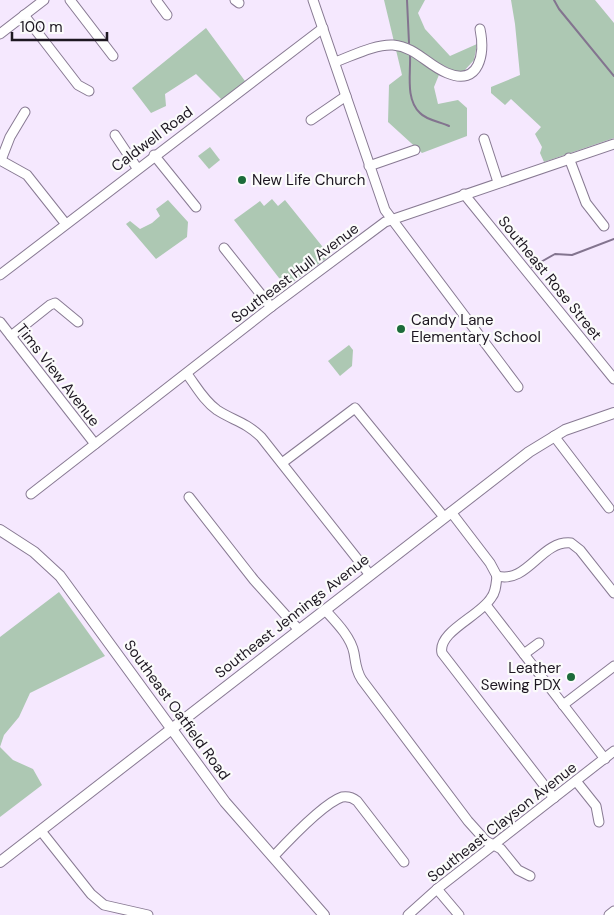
<svg xmlns="http://www.w3.org/2000/svg" width="614" height="915" viewBox="0 0 614 915" font-family="'DM Sans',sans-serif">
	<style>
		.green { fill: #adc8b3 }
		.lines { fill: none; stroke-linecap: round; stroke-linejoin: round }
		.stream { stroke: #83748f; stroke-width: 2 }
		.minor-casing { stroke: #887a93; stroke-width: 11 }
		.major-casing { stroke: #887a93; stroke-width: 12 }
		.minor { stroke: #fff; stroke-width: 9 }
		.major { stroke: #fff; stroke-width: 10 }
		.poi-dot { fill: #1c6b3a; stroke: #fbfbfb; stroke-width: 2 }
		.labels { text-anchor: middle; dominant-baseline: central; stroke-width: 4.5; stroke-linejoin: round; paint-order: stroke }
		.street-label { font-size: 15px; fill: #1d1721; stroke: #fbfbfb }
		.poi-label { font-size: 15px; fill: #1d1721; stroke: #fbfbfb; text-anchor: start }
	</style>
	<rect width="100%" height="100%" fill="#f5e8fe"/>
	<!-- green -->
	<g class="green">
		<path d="M384 0H425L418 13 425 29 450 56 477 44 474 60 464 71H454L443 65 434 87 438 104 458 100 467 108V136L422 153 388 122 389 85 402 75Z"/>
		<path d="M511 0H595L614 23V138L544 162 540 153 542 147 535 134 541 127 511 99 505 105 491 93V87L520 75 515 24Z"/>
		<path d="M206 28 245 81 222 100 196 74 165 94 166 106 151 113 132 88Z"/>
		<path d="M210 147 220 160 209 169 198 156Z"/>
		<path d="M272 199 278 206 285 200 330 256 286 287 234 220 260 201 264 206Z"/>
		<path d="M168 200 188 222 187 237 156 259 126 224 130 221 140 229 152 223 160 216 156 209Z"/>
		<path d="M349 345 353 350 352 366 340 376 328 361Z"/>
		<path d="M59 592 105 656 30 693 19 717 4 735 0 747 13 760 33 769 42 785 0 817V637Z"/>
	</g>
	<g class="lines">
		<!-- stream -->
		<g class="stream">
			<path d="M407 0 409 43"/>
			<path d="M554 0 559 9 614 76"/>
			<path d="M410 54C411 73 405 99 420 113 426 120 441 122 449 126"/>
			<path d="M532 267 555 254 572 255 614 239"/>
		</g>
		<!-- minor casing -->
		<g class="minor-casing">
			<g id="minor">
				<path d="M70 0 113 56"/>
				<path d="M156 0 167 15"/>
				<path d="M235 0 239 3"/>
				<path d="M313 0 385 210 518 387"/>
				<path d="M24 15 78 85 89 91"/>
				<path d="M0 34 44 0"/>
				<path d="M335 62C352 56 375 44 393 45 416 47 427 65 447 73 480 87 485 53 480 29"/>
				<path d="M311 120 346 96"/>
				<path d="M115 135 137 168"/>
				<path d="M484 139 498 182"/>
				<path d="M154 155 196 207"/>
				<path d="M569 158 586 203 604 226"/>
				<path d="M0 160 27 175 65 223"/>
				<path d="M1 160 10 137 25 112"/>
				<path d="M369 166 415 150"/>
				<path d="M464 194 614 379"/>
				<path d="M224 248 271 307"/>
				<path d="M0 275 323 28"/>
				<path d="M0 322 95 444"/>
				<path d="M11 336 50 305 55 303 78 322"/>
				<path d="M187 374C196 386 204 401 217 410 234 421 244 421 261 437L370 575"/>
				<path d="M554 436 609 508"/>
				<path d="M282 463 355 408 444 517"/>
				<path d="M31 494 271 307 385 222 614 144"/>
				<path d="M189 497 254 580 299 630"/>
				<path d="M451 512 490 563 497 576"/>
				<path d="M497 576C496 584 496 592 491 598 480 616 437 632 442 653L554 798"/>
				<path d="M497 576C528 584 541 540 571 543L580 550 614 593"/>
				<path d="M486 605 605 759"/>
				<path d="M325 610C336 622 351 637 354 653 356 664 356 671 362 680L468 821 486 841 501 849 518 870 530 876"/>
				<path d="M524 654 539 643"/>
				<path d="M563 705 614 666"/>
				<path d="M576 781 596 806 599 822"/>
				<path d="M41 831 91 894 104 905 148 915"/>
				<path d="M273 857C287 842 324 803 342 797 348 796 352 797 357 801L404 862"/>
				<path d="M437 889 459 915"/>
				<path d="M408 915 437 889 614 751"/>
				<path d="M609 915 614 911"/>
			</g>
		</g>
		<!-- major casing -->
		<g class="major-casing">
			<g id="major">
				<path d="M0 530 34 552 60 576 225 802 324 915"/>
				<path d="M0 862 529 452 565 430 614 413"/>
			</g>
		</g>
		<!-- minor -->
		<use href="#minor" class="minor"/>
		<!-- major -->
		<use href="#major" class="major"/>
	</g>
	<!-- markers -->
	<g class="poi-dot">
		<circle cx="242" cy="180" r="5"/>
		<circle cx="401" cy="329" r="5"/>
		<circle cx="571" cy="677" r="5"/>
	</g>
	<g class="labels">
		<!-- street labels -->
		<g class="street-label">
			<text transform="translate(152 139) rotate(-37)">Caldwell Road</text>
			<text transform="translate(295 273) rotate(-37)">Southeast Hull Avenue</text>
			<text transform="translate(550 278) rotate(51)">Southeast Rose Street</text>
			<text transform="translate(58 375) rotate(52)">Tims View Avenue</text>
			<text transform="translate(292 616) rotate(-38)">Southeast Jennings Avenue</text>
			<text transform="translate(177 710) rotate(54)">Southeast Oatfield Road</text>
			<text transform="translate(502 822) rotate(-38)">Southeast Clayson Avenue</text>
		</g>
		<!-- poi labels -->
		<g class="poi-label">
			<text x="252" y="180">New Life Church</text>
			<text x="411" y="320">Candy Lane<tspan x="411" dy="17">Elementary School</tspan></text>
			<text x="561" y="668" text-anchor="end">Leather<tspan x="561" dy="17">Sewing PDX</tspan></text>
		</g>
	</g>
	<!-- scale -->
	<path d="M12 32v8h95v-8" fill="none" stroke="#1d1721" stroke-width="2.5"/>
	<text x="20" y="32" font-size="15" fill="#1d1721" stroke="#fbfbfb" stroke-width="4" paint-order="stroke">100 m</text>
</svg>
